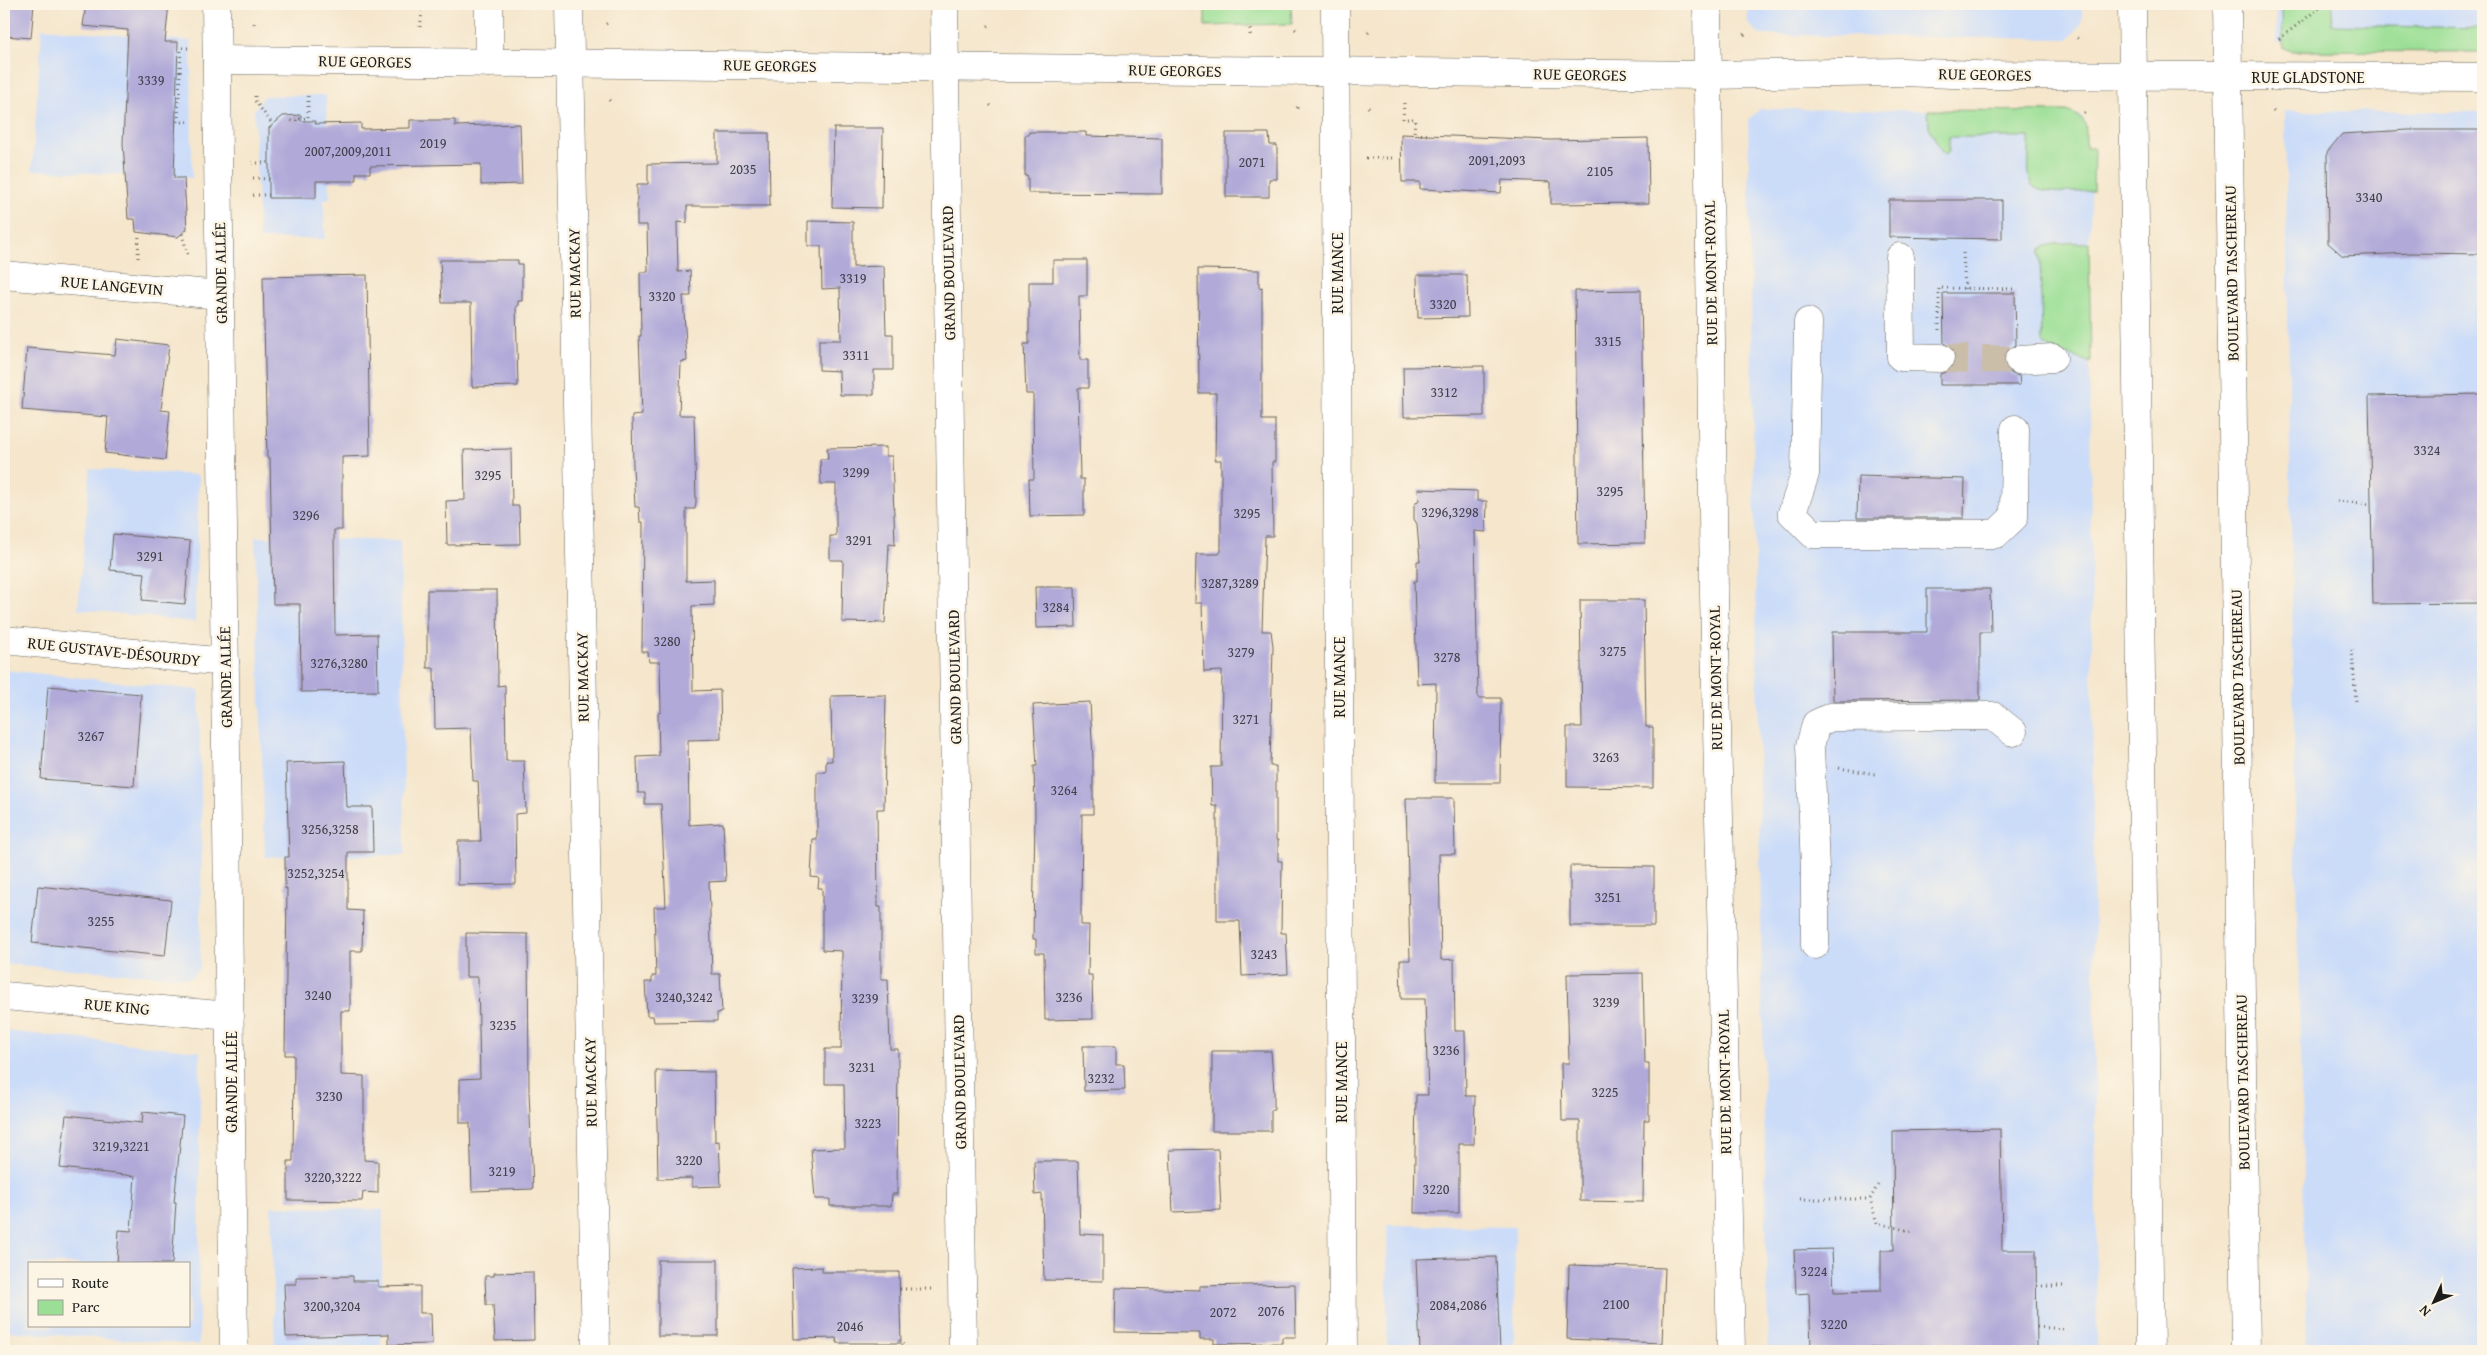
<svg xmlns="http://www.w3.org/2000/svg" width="2487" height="1355" viewBox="0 0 2487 1355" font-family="'Gentium Book Plus',serif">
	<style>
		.built { fill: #cbdcf9; fill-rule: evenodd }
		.green { fill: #9bdf96; stroke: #5c7e59 }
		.building { fill: #b1aad9 }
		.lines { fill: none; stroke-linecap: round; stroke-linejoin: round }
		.minor-tunnel { stroke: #cabea9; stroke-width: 28; stroke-dasharray: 28 14; stroke-linecap: butt }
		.minor-casing { stroke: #68635a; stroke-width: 29 }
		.major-casing { stroke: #68635a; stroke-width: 29 }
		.path { stroke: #68635a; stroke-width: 3; stroke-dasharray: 1 4; stroke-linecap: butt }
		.minor { stroke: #fff; stroke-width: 28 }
		.major { stroke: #fff; stroke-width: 28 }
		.labels { text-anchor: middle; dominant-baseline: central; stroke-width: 5; stroke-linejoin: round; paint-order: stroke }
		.number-label { font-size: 14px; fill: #41404b }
		.street-label { font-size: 16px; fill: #1c1c1c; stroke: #fcf5e5 }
	</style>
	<rect width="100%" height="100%" fill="#fcf5e5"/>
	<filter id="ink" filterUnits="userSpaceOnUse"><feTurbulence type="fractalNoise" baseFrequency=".02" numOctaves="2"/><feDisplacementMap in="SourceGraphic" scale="10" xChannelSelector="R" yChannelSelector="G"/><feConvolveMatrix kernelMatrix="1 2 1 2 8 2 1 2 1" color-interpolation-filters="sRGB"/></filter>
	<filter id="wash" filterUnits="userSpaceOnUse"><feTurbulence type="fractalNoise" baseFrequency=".0096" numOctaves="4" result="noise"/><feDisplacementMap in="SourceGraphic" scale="20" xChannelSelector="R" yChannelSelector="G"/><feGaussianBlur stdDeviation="1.12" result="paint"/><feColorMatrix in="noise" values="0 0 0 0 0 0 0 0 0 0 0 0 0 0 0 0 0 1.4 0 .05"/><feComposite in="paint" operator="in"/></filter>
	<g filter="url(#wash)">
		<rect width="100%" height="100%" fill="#f5e6cc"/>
		<!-- built -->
		<g class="built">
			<path d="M1747 4H2082V23L2069 39 1760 35 1748 23Z"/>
			<path d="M2276 4H2483V44L2276 43Z"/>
			<path d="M42 28 191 41 192 178 32 170Z"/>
			<path d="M326 95 330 198 324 199 325 239H259L254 110 264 96Z"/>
			<path d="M1760 109 2066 111 2081 116 2085 121 2086 148H2094L2089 243 2097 1351H1768L1748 120Z"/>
			<path d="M2285 111 2483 112V1351H2307L2296 874Z"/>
			<path d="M90 469 199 475 195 622 78 609Z"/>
			<path d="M255 537 400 541 405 855 265 857Z"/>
			<path d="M4 670 199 690 202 837 200 968 191 978 4 964V895L8 818 4 817Z"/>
			<path d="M4 1031 200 1051 199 1345 4 1331ZM29 1264H189V1326H29Z"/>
			<path d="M271 1206 383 1210 381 1351H275Z"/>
			<path d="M1387 1225 1515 1227 1514 1351H1391L1387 1346Z"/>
		</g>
		<!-- green -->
		<g class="green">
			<path d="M1205 4H1291L1292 24 1205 26Z"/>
			<path d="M2282 4H2332V25L2483 28V52L2292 51 2283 48Z"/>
			<path d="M1928 110 2066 111C2091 119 2085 125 2086 148H2094L2093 191C2079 191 2034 198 2030 181 2027 167 2030 151 2029 137H1949V152L1945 155 1942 153 1929 127Z"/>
			<path d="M2089 243 2091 363 2047 347 2042 341 2040 252C2045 240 2077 243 2089 243Z"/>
		</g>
		<g id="blocks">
			<!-- building -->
			<g class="building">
				<path d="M4 4H34L31 38 4 36Z"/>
				<path d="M86 4H169L165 42H178L174 178H184L187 229 178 237 136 232 135 219H128L123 143 128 30 83 26Z"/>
				<path d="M301 115V121H315V124L361 123V129L410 128V120H455V126L520 124 522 184 481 185V164L370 166V173H356V181H316V198H269V128L283 116Z"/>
				<path d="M834 128H883L882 208 832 207Z"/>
				<path d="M2408 130H2483V254L2411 253 2343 256 2328 243 2327 152 2342 134Z"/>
				<path d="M1029 132H1086V136L1162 138V194L1028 193V177L1025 176V135H1029Z"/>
				<path d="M717 133H769L770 206H687V223L677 222 678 272 690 271 691 296H683L687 361 681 362 679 415H694L696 502 695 509H686V581L714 580V605L692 606 693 691 720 690 721 739 688 740 689 825 723 823 726 881 709 882 712 974H720L722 1012 717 1013V1021L654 1022 653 1016H647L645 982H652V976H656L654 907H666L661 804H645V793H638L637 757 659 756 658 713 661 712 660 662H649L648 652H642L643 522H640L639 507H635L633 467 632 416 642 415 639 336H641L640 272H648L647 225H637V184H648V164L717 163Z"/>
				<path d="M1226 133H1269L1270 145H1277V179H1269V197H1226Z"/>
				<path d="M1401 134 1550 140 1648 138 1649 203 1551 204V182L1502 180 1501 193 1420 189V182H1402Z"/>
				<path d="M1889 200H2002V239L1889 237Z"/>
				<path d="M808 221 853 222V267L884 266 886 334H893V370H874V395H840L839 371 819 370V340H841L840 288 822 289 821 246H808Z"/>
				<path d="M440 260H518V264H522V301H518V306H516L518 386 472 387 471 303H442Z"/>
				<path d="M1053 260H1087V296H1079L1080 360H1088V388H1078L1080 479H1084V515L1030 516 1029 479H1034L1033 394H1026L1024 344H1029V282H1053Z"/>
				<path d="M1198 269 1259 270V288L1262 287V420H1275V462H1272L1273 536H1265L1262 631H1271L1273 646 1270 766H1276V840H1278V861H1282L1281 933H1286L1288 974 1242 976 1240 921H1217V806H1212L1211 767H1221L1222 671 1204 672 1202 603H1195L1196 554H1219L1221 551V460H1215L1216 393H1199Z"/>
				<path d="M367 275 370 456 342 457V530H334L335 635 377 634 378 691 301 692 300 604H273L270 458H267L263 277Z"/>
				<path d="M1417 275H1467L1468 317 1418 318Z"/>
				<path d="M1641 290 1645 543 1578 544 1575 291Z"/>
				<path d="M1943 293H2015L2016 345 2005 353 2003 360 2006 369 2012 374 2019 376 2020 385H1940V374L1948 371 1953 367 1956 359 1953 350 1944 343Z"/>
				<path d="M117 339 169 345 161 410 170 411 165 460 105 453 108 417 22 410 27 348 115 355Z"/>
				<path d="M1484 366V416L1404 417 1403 367Z"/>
				<path d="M2483 394V603L2373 604 2369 396Z"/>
				<path d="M886 447V456H892L895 545 889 544 885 623 842 622 843 560H830V536H836V484H821L820 459H828L827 448Z"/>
				<path d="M511 449 512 506H519L520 544 447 545 446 501 465 500 464 450Z"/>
				<path d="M1858 476 1965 479 1964 518H1857Z"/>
				<path d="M1418 489 1477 491V501H1487L1486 532 1475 531 1478 698H1501L1500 783H1435L1436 683 1417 684 1414 581H1417V561H1420L1417 524 1414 519V505L1419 500Z"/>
				<path d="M113 534 190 541 185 604 142 600 145 573 110 570Z"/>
				<path d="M1035 587H1075L1076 627 1036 628Z"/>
				<path d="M1927 589H1990L1991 632H1980V700L1833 701 1832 632H1927Z"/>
				<path d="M427 590H497L498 686 505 685 506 761H524L526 813 515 814 516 884 458 885V841H481L478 781H473L471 728 435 729 434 668H427Z"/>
				<path d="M1580 600H1644L1646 727H1653V788L1567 787V727H1582Z"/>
				<path d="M48 686 141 694 134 786 41 779Z"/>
				<path d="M886 695 884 809H877L878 907H881V979H888L890 1049H898L897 1194H892L891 1206H830V1199H815L811 1149 845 1148 844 1084H825V1049H841L842 951 822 950V888H818L819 878 811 877 813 839H817V772H826V761H832L831 696Z"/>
				<path d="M1090 702 1093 759V814H1082L1081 909V925H1089L1088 975H1092L1093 1019 1045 1020 1044 953H1036V939H1033L1035 814 1034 766H1037L1033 705Z"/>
				<path d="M345 761 347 807H372L373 852H348V910L363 911 362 951H350V1011H341V1075L364 1076V1160L378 1161V1193L363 1192 362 1201 288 1200V1161H293L294 1055H285L287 888 285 889V857H289L286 763Z"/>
				<path d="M1406 798H1454L1455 854H1439L1441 960 1454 959 1455 1031H1465L1466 1096H1475L1474 1144H1459V1213H1414L1416 1095H1428L1425 999H1401L1400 960H1410Z"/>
				<path d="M1570 866 1654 867V926H1570Z"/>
				<path d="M38 886 171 900 165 956 32 943Z"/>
				<path d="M466 933 528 934 529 1091 533 1189 472 1191 470 1123H460V1079L480 1078 478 977H466Z"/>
				<path d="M1643 973 1645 1063H1649V1120H1644L1643 1202 1580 1201V1121H1562L1561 1063H1569L1567 974Z"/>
				<path d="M1083 1046H1116V1064H1124L1125 1090 1084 1091Z"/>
				<path d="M1212 1051H1271L1274 1091V1110H1271V1131H1212Z"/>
				<path d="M656 1071 714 1072 715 1142 719 1141 721 1186 692 1187V1178L658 1179Z"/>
				<path d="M143 1112 183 1116 174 1202H176L172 1264H117L119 1230 131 1231 135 1176 60 1168 66 1115 142 1123Z"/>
				<path d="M2000 1129 2002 1250H2036L2037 1351H1882V1347L1811 1349 1809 1293 1796 1294 1794 1250 1832 1249 1834 1292 1881 1291V1250H1894L1893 1131Z"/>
				<path d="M1218 1149 1221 1210 1173 1212 1170 1150Z"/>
				<path d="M1034 1161H1078L1080 1234 1103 1235V1281L1044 1280 1042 1194 1035 1195Z"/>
				<path d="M1496 1257 1500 1351H1420L1416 1259Z"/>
				<rect x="658" y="1260" width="60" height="76"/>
				<path d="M1569 1265 1665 1268 1662 1343 1567 1339Z"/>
				<path d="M822 1267V1272H899L901 1343H837L836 1338 794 1339 792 1268Z"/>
				<path d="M533 1272 534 1340 495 1341 493 1305H486L485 1276H494V1273Z"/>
				<path d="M353 1276V1281H378V1287L420 1286V1313H431L432 1344 389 1345V1334L286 1337 284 1284H296V1277Z"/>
				<path d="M1295 1284 1296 1337H1282V1343L1214 1344V1339H1200V1333L1115 1332 1116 1288 1200 1290V1286Z"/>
			</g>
		</g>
	</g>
	<g filter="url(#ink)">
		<use href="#blocks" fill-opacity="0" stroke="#68635a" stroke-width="1"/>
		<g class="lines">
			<!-- minor-tunnel -->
			<path class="minor-tunnel" d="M1940 358 2019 360"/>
			<!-- minor casing -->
			<g class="minor-casing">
				<g id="minor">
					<path d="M489 4V63"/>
					<path d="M569 4 596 1351"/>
					<path d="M944 4 963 1351"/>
					<path d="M1335 4 1343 1351"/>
					<path d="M1707 4 1714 595 1731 1351"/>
					<path d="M217 60 1706 75 1902 72 1977 75 2483 77"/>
					<path d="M1900 257 1901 357 1940 358"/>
					<path d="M4 275 220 295"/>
					<path d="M1808 322 1805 474 1792 513 1813 534H1996L2014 517 2015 429"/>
					<path d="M2019 360 2053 358"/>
					<path d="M4 640 225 662"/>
					<path d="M1815 945V869L1810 746 1816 724 1831 717 1993 716 2013 732"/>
					<path d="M4 996 230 1016"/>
				</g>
			</g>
			<!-- major casing -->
			<g class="major-casing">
				<g id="major">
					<path d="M216 4 234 1351"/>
					<path d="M2132 4 2150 1351"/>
					<path d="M2227 4 2246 1351"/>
				</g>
			</g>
			<!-- path -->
			<g class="path">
				<path d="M254 24 255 20"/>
				<path d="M606 24 609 22"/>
				<path d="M988 26 991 24"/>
				<path d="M420 27 422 12"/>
				<path d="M1295 29 1298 32"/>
				<path d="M1368 33 1371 30"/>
				<path d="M1250 35V29"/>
				<path d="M1744 35 1746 33"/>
				<path d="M2077 38 2080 40"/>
				<path d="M2279 39 2324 4"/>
				<path d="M188 48H181L178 120V122H188"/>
				<path d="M255 96V101L273 125"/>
				<path d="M609 100 612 103"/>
				<path d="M1404 103 1403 119H1415L1414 134 1430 135"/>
				<path d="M990 105 993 108"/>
				<path d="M1368 107 1371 110"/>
				<path d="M1297 108 1300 105"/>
				<path d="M2273 111 2276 114"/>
				<path d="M2084 113 2086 111"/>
				<path d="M291 121 296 119"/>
				<path d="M296 121V119L308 118V92"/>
				<path d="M1366 158H1395"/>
				<path d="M252 163H269"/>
				<path d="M253 178 269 179"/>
				<path d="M253 195H269"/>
				<path d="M182 234 188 255"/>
				<path d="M1963 253 1965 289"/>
				<path d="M138 258 139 233"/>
				<path d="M1939 330V288L2017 289"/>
				<path d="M2337 501 2371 504"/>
				<path d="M2352 650 2356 702"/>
				<path d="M1839 768 1875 774"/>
				<path d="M1878 1185 1870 1199 1877 1223 1914 1232"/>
				<path d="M1800 1199H1870"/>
				<path d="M2037 1286H2067"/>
				<path d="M900 1289H934"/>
				<path d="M2037 1327 2066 1329"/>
				<path d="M899 1340 909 1351"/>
				<path d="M4 1349 28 1351"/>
				<path d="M857 1351V1343"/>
				<path d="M862 1351V1343"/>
			</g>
			<!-- minor -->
			<use href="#minor" class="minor"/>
			<!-- major -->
			<use href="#major" class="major"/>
		</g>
	</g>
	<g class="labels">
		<!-- number labels -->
		<g class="number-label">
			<text x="151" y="80">3339</text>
			<text x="433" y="143">2019</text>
			<text x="348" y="151">2007,2009,2011</text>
			<text x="1497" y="160">2091,2093</text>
			<text x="1252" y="162">2071</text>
			<text x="743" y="169">2035</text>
			<text x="1600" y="171">2105</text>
			<text x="2369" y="197">3340</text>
			<text x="853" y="278">3319</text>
			<text x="662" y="296">3320</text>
			<text x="1443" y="304">3320</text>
			<text x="1608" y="341">3315</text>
			<text x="856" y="355">3311</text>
			<text x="1444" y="392">3312</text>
			<text x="2427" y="450">3324</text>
			<text x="856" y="472">3299</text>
			<text x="488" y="475">3295</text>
			<text x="1610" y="491">3295</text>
			<text x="1450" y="512">3296,3298</text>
			<text x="1247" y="513">3295</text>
			<text x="306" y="515">3296</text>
			<text x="859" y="540">3291</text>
			<text x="150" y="556">3291</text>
			<text x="1230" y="583">3287,3289</text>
			<text x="1056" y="607">3284</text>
			<text x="667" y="641">3280</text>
			<text x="1613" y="651">3275</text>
			<text x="1241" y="652">3279</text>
			<text x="1447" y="657">3278</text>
			<text x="339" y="663">3276,3280</text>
			<text x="1246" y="719">3271</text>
			<text x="91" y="736">3267</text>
			<text x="1606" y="757">3263</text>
			<text x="1064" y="790">3264</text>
			<text x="330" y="829">3256,3258</text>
			<text x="316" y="873">3252,3254</text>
			<text x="1608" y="897">3251</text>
			<text x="101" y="921">3255</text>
			<text x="1264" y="954">3243</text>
			<text x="318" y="995">3240</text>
			<text x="684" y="997">3240,3242</text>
			<text x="1069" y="997">3236</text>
			<text x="865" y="998">3239</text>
			<text x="1606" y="1002">3239</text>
			<text x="503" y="1025">3235</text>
			<text x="1446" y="1050">3236</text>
			<text x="862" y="1067">3231</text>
			<text x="1101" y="1078">3232</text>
			<text x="1605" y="1092">3225</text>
			<text x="329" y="1096">3230</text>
			<text x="868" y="1123">3223</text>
			<text x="121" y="1146">3219,3221</text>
			<text x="689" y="1160">3220</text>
			<text x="502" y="1171">3219</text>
			<text x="333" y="1177">3220,3222</text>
			<text x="1436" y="1189">3220</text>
			<text x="1814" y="1271">3224</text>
			<text x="1616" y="1304">2100</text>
			<text x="1458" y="1305">2084,2086</text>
			<text x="332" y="1306">3200,3204</text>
			<text x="1271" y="1311">2076</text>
			<text x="1223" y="1312">2072</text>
			<text x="1834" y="1324">3220</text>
			<text x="850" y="1326">2046</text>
		</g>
		<!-- street labels -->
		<g class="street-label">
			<text transform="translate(365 61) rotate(1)">RUE GEORGES</text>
			<text transform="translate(770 65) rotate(1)">RUE GEORGES</text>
			<text transform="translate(1175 70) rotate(1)">RUE GEORGES</text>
			<text transform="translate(1580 74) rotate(1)">RUE GEORGES</text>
			<text transform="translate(1985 74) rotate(1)">RUE GEORGES</text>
			<text x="2308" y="77">RUE GLADSTONE</text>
			<text transform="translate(220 273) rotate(-91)">GRANDE ALLÉE</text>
			<text transform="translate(574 273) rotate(-91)">RUE MACKAY</text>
			<text transform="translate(948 273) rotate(-91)">GRAND BOULEVARD</text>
			<text transform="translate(1337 273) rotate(-90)">RUE MANCE</text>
			<text transform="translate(1710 273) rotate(-91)">RUE DE MONT-ROYAL</text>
			<text transform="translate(2231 273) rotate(-91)">BOULEVARD TASCHEREAU</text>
			<text transform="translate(112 285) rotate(5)">RUE LANGEVIN</text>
			<text transform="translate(114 651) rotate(6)">RUE GUSTAVE-DÉSOURDY</text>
			<text transform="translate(225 677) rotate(-91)">GRANDE ALLÉE</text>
			<text transform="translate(582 677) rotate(-91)">RUE MACKAY</text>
			<text transform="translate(954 677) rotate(-91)">GRAND BOULEVARD</text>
			<text transform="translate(1339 677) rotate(-90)">RUE MANCE</text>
			<text transform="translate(2237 677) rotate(-91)">BOULEVARD TASCHEREAU</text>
			<text transform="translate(1715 678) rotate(-91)">RUE DE MONT-ROYAL</text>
			<text transform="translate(117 1006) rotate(5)">RUE KING</text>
			<text transform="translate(231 1082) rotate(-90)">GRANDE ALLÉE</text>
			<text transform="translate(590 1082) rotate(-91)">RUE MACKAY</text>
			<text transform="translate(959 1082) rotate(-91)">GRAND BOULEVARD</text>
			<text transform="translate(1341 1082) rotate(-90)">RUE MANCE</text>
			<text transform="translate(1724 1082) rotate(-91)">RUE DE MONT-ROYAL</text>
			<text transform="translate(2242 1082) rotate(-91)">BOULEVARD TASCHEREAU</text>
		</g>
	</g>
	<!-- margin -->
	<rect width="2487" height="1355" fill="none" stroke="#fcf5e5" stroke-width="20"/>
	<!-- legend -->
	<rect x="28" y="1262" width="162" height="65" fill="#fcf5e5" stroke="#a29e95"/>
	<rect x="38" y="1279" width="25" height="8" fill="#ffffff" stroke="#a29e95"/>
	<text x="72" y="1288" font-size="15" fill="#1c1c1c">Route</text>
	<rect x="38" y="1300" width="25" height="15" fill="#9bdf96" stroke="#a29e95"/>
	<text x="72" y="1312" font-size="15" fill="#1c1c1c">Parc</text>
	<!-- north arrow -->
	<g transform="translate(2434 1302) rotate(226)" stroke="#fcf5e5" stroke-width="4" paint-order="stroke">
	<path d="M0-4L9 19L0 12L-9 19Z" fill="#1c1c1c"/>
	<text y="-8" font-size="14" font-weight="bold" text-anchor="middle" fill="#1c1c1c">N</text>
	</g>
</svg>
